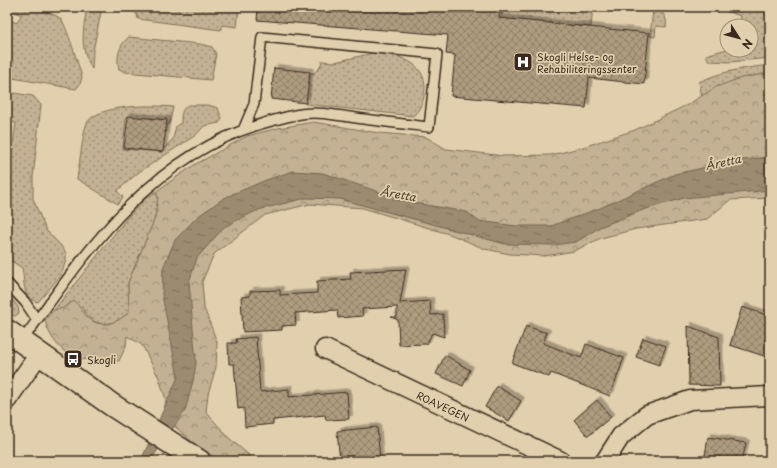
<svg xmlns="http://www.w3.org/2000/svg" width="777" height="468" viewBox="0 0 777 468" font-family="'Playpen Sans',sans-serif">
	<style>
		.grass { fill: url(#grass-dots); stroke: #806e58 }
		.forest { fill: url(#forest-crowns); stroke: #806e58 }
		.water { fill: url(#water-ripples); stroke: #756450 }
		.building { fill: url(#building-cross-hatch); stroke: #3b2a1e; filter: url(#shadow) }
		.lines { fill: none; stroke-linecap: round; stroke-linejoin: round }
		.lane-casing { stroke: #3b2a1e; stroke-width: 12 }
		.street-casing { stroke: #3b2a1e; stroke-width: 21 }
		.secondary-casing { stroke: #3b2a1e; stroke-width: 25 }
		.lane { stroke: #e2cfad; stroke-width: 9 }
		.street { stroke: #e2cfad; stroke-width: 18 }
		.secondary { stroke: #e2cfad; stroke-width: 22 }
		.labels { text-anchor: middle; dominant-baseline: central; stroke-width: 3.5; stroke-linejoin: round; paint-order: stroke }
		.poi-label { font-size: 10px; fill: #3b2a1e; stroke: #e2cfad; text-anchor: start }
		.street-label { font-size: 10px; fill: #3b2a1e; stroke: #e2cfad }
		.water-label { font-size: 11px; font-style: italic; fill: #4e3d2f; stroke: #e2cfad }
	</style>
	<defs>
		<pattern id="grass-dots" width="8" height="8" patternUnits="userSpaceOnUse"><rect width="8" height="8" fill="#c4b193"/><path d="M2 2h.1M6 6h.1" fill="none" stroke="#a09077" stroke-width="1.8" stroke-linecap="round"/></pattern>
		<pattern id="forest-crowns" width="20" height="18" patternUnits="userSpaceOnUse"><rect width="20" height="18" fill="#c4b193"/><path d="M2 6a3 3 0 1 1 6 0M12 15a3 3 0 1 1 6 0" fill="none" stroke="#a09077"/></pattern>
		<pattern id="water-ripples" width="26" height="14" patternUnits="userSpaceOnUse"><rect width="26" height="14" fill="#9c8a71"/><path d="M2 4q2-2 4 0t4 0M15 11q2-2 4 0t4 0" fill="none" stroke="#80715c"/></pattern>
		<pattern id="building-cross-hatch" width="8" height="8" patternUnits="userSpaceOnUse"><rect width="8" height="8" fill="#af9c80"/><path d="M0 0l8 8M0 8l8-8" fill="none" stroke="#907f68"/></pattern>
		<filter id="shadow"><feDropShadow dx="3.5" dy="-3.5" stdDeviation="0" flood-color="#0004"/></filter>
	</defs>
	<rect width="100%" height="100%" fill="#e2cfad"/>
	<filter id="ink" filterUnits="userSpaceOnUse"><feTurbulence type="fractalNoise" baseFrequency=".025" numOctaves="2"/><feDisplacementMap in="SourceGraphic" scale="8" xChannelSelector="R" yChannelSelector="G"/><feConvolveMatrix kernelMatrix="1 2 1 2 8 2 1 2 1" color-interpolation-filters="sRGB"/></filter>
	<g filter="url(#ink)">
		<!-- grass -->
		<g class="grass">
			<path d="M8 7C22 7 51 10 61 19 66 24 79 67 82 77L80 84 76 89 7 77V19L17 23 21 15Z"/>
			<path d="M87 7H102L93 51 92 69C79 46 83 32 87 7Z"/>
			<path d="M132 7H239L237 27 222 25 221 30 138 19 137 15Z"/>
			<path d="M502 7H593L591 27 501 19Z"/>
			<path d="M712 7H770V58L730 62 709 61 706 55 727 49 751 50V26H740L741 16Z"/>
			<path d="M653 10C662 9 668 17 666 27L656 26 655 37 650 36Z"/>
			<path d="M129 37 200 44 212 47 216 54 211 80 125 72 119 69C116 58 119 44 129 37Z"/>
			<path d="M373 53C396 54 426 61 425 89 424 101 421 108 413 116L305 104 309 73H314L320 67 322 61 335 62Z"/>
			<path d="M770 65V73C745 77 723 82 702 97L699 82C722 71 745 68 770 65Z"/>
			<path d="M7 92 33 96 41 105 33 177V199L46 230 62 247 66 253V260L61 275 38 302C21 299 25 280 22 268L7 258V190L16 123 7 121Z"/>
			<path d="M188 105H208L218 108 222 119 219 123 204 126 196 135 139 172 117 191 123 197 118 204 77 179C79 168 83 131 87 123 98 104 153 105 173 107L170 122 168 125H165V120L126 117 123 149 161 152 173 139 176 126 181 123C181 116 181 109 188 105Z"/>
			<path d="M155 192 158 197 155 218 128 283 129 312C113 327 93 330 82 307L54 310 127 218 146 198Z"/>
			<path d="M7 293 18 307 19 313 15 316 7 315Z"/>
		</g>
		<!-- forest -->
		<path class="forest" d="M770 73V198L730 200 707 219 636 229 601 238 574 251 545 256 510 254 485 249 452 235 363 208 310 204 265 215 214 254 202 282 204 308 217 342 216 367 208 394 206 412 230 439 256 461H220L191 441 163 416 166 400 159 378 142 345 127 336 126 346 119 361C107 360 93 361 82 359 63 356 49 338 45 320L54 310 63 308 74 301C79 305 82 311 86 316 100 330 116 324 129 312L128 283 155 218 158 197 155 192 194 165 247 136 278 128 314 122 379 133 426 137 446 149 504 156 551 155 580 148 635 130 687 105 716 87 741 78Z"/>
		<!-- water -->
		<path class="water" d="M770 157V190L684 198 643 210 600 227 576 242 554 245 505 244 340 199 306 198 258 210 224 227 197 258 189 282 196 363 193 381 185 411 150 461H137L143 456 178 377 162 295 163 268 175 240 197 217 224 198 266 180 293 171 323 173 409 202 467 212 478 221 517 226H551L600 208 675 174 735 161Z"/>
		<!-- building -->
		<g class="building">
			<path d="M258 7H500L499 18 649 33 644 84 589 78 586 108 451 96 455 55 446 54 448 35 257 20Z"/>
			<path d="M274 68 310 72 306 103 271 99Z"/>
			<path d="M128 116 167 120 163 152 124 148Z"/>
			<path d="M406 269 400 303 430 301 431 315 443 314 444 337 432 333 427 344 399 345 398 320 391 317H397V307L362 309 363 316 338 318 337 310 295 313 296 325 282 326V330L243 332 241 297 250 296V291L280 290V295L317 293V281L351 279 350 272Z"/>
			<path d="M742 307 770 316V358L730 345Z"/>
			<path d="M526 326 547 333 543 343 581 358 586 344 624 358 610 396 551 373 549 377 512 363Z"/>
			<path d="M688 326 719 337 720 386 689 385Z"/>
			<path d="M256 337 260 392 289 389V397L347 392 349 419 326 420 325 415 273 420V424L245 427 244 408 238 409 234 364H229L228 343H237L236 339Z"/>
			<path d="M643 338 666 346 659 365 636 357Z"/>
			<path d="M445 355 470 370 463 386 436 374Z"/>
			<path d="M497 386 521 401 509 421 485 407Z"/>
			<path d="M597 400 611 417 588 436 574 420Z"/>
			<path d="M377 427 380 459 340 461 337 431Z"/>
			<path d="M708 437 746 443 742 461H704Z"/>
		</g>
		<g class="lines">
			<!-- lane casing -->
			<g class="lane-casing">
				<g id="lane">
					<path d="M7 283 25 302 37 320"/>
					<path d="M22 341C87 251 148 158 261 124 278 119 297 113 314 113 326 113 339 116 350 117 376 121 403 124 429 127L437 54 262 37 254 104 243 130"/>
				</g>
			</g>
			<!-- street casing -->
			<g class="street-casing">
				<g id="street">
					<path d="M325 349 561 461"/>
					<path d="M7 400 39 354"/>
					<path d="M605 461 621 436 647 415 690 400 770 396"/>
				</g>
			</g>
			<!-- secondary casing -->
			<g class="secondary-casing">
				<path id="secondary" d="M7 331 112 405 199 461"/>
			</g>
			<!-- lane -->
			<use href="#lane" class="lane"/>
			<!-- street -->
			<use href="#street" class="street"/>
			<!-- secondary -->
			<use href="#secondary" class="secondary"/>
		</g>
	</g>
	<!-- icons -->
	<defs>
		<g id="hospital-square" transform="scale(1)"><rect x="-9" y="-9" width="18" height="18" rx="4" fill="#3b2a1e" stroke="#e2cfad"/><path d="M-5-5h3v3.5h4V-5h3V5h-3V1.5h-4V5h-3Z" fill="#fff"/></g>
		<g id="bus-square" transform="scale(1)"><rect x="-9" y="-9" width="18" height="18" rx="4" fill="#3b2a1e" stroke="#e2cfad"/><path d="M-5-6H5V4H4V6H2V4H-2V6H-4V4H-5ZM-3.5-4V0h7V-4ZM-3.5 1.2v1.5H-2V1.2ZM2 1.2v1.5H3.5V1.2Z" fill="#fff"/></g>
	</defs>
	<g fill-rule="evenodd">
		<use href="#hospital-square" x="523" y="62"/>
		<use href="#bus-square" x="73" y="359"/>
	</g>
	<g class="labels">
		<!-- poi labels -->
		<g class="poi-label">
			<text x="537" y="56">Skogli Helse- og<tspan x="537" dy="12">Rehabiliteringssenter</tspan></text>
			<text x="87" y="359">Skogli</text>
		</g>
		<!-- street labels -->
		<g class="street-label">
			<text transform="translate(443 406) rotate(25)">ROAVEGEN</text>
		</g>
		<!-- water labels -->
		<g class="water-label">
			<text transform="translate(723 162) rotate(-12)">Åretta</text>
			<text transform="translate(398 194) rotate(10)">Åretta</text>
		</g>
	</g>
	<!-- margin -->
	<rect width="777" height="468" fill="none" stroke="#e2cfad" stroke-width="24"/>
	<rect x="12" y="12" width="753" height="444" fill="none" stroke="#3b2a1e" stroke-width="1.5" filter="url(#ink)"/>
	<!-- north arrow -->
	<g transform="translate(739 38) rotate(126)"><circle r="19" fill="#e2cfad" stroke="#9f8d74"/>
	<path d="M0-3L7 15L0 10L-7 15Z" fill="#3b2a1e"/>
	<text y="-6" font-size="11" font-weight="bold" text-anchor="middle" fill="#3b2a1e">N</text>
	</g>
</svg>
